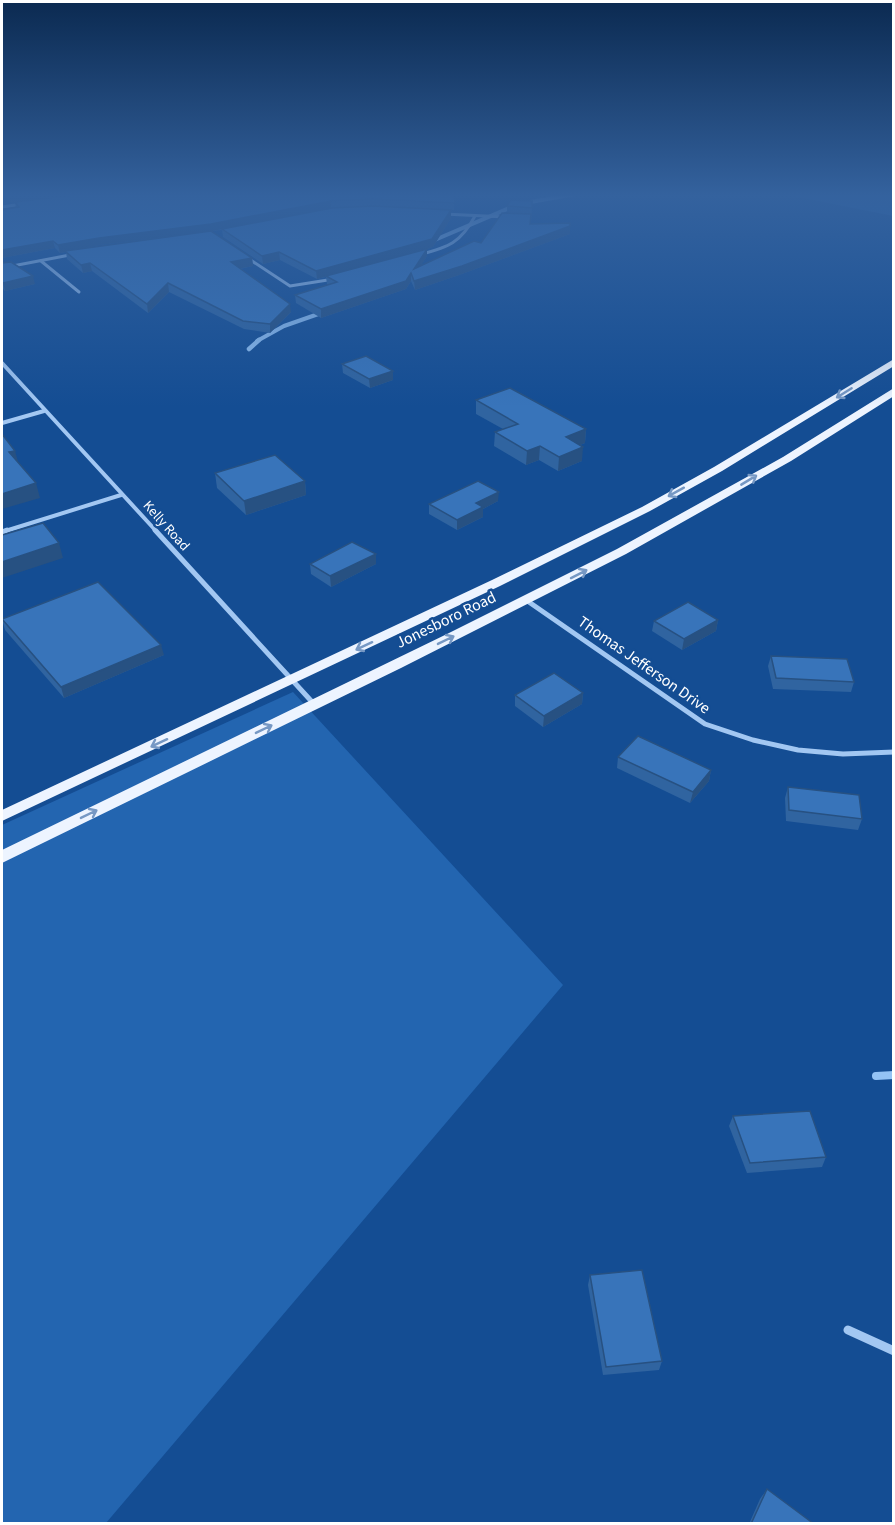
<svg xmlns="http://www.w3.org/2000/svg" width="895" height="1525" viewBox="0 0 895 1525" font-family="'Source Sans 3',sans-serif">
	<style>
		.green { fill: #2365b0 }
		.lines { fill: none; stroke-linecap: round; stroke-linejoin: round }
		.stream-far2 { stroke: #94c3f5; stroke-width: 4 }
		.stream-far1 { stroke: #94c3f5; stroke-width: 4.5 }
		.stream { stroke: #94c3f5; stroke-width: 8 }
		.street-far3 { stroke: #a2c7f2; stroke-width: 3 }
		.street-far2 { stroke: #a2c7f2; stroke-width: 4 }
		.street-far1 { stroke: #a2c7f2; stroke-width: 5 }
		.street { stroke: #a2c7f2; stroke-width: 9 }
		.primary { fill: #edf4ff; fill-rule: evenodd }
		.wall { fill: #3064a0; fill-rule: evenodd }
		.shaded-wall { fill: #275182 }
		.building { fill: #3874ba; stroke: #275182; stroke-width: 1.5 }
		.oneway { stroke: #7698c4 }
		.labels { text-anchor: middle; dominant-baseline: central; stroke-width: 5; stroke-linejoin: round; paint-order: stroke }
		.far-street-label { font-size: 14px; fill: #fff; stroke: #144d93 }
		.street-label { font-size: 16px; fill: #fff; stroke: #144d93 }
	</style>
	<rect width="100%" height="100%" fill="#144d93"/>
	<!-- green -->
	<g class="green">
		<path d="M790 194H893V216L788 195Z"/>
		<path d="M293 692 563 985 106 1523H2V825Z"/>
	</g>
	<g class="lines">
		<!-- stream-far2 -->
		<g class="stream-far2">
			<path d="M525 203 575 194"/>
			<path d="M430 242 514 206"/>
			<path d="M257 341 284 326 324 312"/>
		</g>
		<!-- stream-far1 -->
		<path class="stream-far1" d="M249 349 259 340"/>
		<!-- stream -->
		<path class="stream" d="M876 1076 894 1075"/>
		<!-- street-far3 -->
		<g class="street-far3">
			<path d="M2 207 22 204"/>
			<path d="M444 214 506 217"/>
			<path d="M419 255C448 247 460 244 475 216"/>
			<path d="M246 257 290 286 334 279"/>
			<path d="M41 261 79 292"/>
			<path d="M2 268 75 254"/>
		</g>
		<!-- street-far2 -->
		<g class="street-far2">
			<path d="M2 363 157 532"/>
			<path d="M2 423 44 411"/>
			<path d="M2 532 121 495"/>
		</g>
		<!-- street-far1 -->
		<g class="street-far1">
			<path d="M155 530 314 704"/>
			<path d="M2 532 7 530"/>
			<path d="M526 600 705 724 753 740 798 750 843 754 894 752"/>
		</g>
		<!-- street -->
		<path class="street" d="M848 1330 894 1351"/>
		<!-- primary -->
		<g class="primary">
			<path d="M894 359V366L722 471 650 511 500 586 2 821V810L492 580 642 507 714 467Z"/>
			<path d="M894 388V396L791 461 626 554 401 668 2 863V850L447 634 617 549 783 457Z"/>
		</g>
	</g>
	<!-- wall -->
	<g class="wall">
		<path d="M3 194H81L10 202Z"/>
		<path d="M454 194V210L373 206 451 218 433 247 427 249V256L421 265 481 243 507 213V206L532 201 531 224 570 226V234L462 274 415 290 411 281 406 289 321 318 296 303 295 295 328 285 327 284 326 277 317 279 280 260 263 264 223 237 222 230 211 231 252 258 253 266 240 269 291 312 270 333 244 329 169 292 148 313 92 271 83 273 67 259 66 252 60 253 55 248 2 258 3 263 35 284 5 291 2 288V210L16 208 15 202ZM190 234 77 250 100 245Z"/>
		<path d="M342 364 393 380 370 388 343 373Z"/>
		<path d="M476 400 586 429 585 443 580 445 582 461 558 471 539 460 526 465 494 446 495 432 503 429 476 414Z"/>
		<path d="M215 473 305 481 306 495 246 515 217 488Z"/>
		<path d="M498 501 483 509V517L457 530 429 514V504Z"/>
		<path d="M376 554V564L331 587 311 574 310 564Z"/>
		<path d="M2 619 164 655 64 698 5 630Z"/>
		<path d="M718 620 716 631 682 650 652 631 654 621Z"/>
		<path d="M771 656 854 682 851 692 773 689 768 666Z"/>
		<path d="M583 693 582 704 543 727 515 706V695Z"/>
		<path d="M618 757 711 770 709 781 690 803 617 768Z"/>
		<path d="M788 787 862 819 858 830 786 821 785 798Z"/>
		<path d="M733 1116 826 1157 822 1167 747 1173 729 1126Z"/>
		<path d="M590 1275 662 1361 659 1370 603 1375 588 1285Z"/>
		<path d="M767 1489 814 1524H749L760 1499Z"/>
	</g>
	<!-- shaded-wall -->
	<g class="shaded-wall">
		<path d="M20 194H81L10 202 9 195Z"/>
		<path d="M331 201V208L212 231 100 245 60 253 58 245 99 238Z"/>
		<path d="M451 210V218L433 247 427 249V256L414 277V269L427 249 317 279 316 271Z"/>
		<path d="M570 226V234L462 274 415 290 414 281Z"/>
		<path d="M53 241 55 248 2 258 4 264 2 265V250Z"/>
		<path d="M279 252 280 260 263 264 262 256Z"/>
		<path d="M252 258 253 266 232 270 231 262Z"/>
		<path d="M90 263 92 271 83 273 81 265Z"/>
		<path d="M411 273V281L406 289 321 318V309Z"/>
		<path d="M33 276 35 284 5 291 3 283Z"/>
		<path d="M168 283 169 292 148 313 147 304Z"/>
		<path d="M290 304 291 312 270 333V324Z"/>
		<path d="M393 371V380L370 388 369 379Z"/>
		<path d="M586 429 585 443 565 451 566 437Z"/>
		<path d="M540 446 539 460 526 465 527 451Z"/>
		<path d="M583 447 582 461 558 471 559 457Z"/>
		<path d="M15 451 19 465 9 452Z"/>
		<path d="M305 481 306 495 246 515 244 501Z"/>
		<path d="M36 483 40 498 2 509V494Z"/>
		<path d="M499 492 498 501 483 509V517L457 530V520L476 503Z"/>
		<path d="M59 543 63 558 2 578V562Z"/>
		<path d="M376 554V564L331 587 330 576Z"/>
		<path d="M718 620 716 631 682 650 684 639Z"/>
		<path d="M161 645 164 655 64 698 61 687Z"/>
		<path d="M583 693 582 704 543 727 544 716Z"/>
		<path d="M711 770 709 781 690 803 693 792Z"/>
	</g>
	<!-- building -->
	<g class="building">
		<path d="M83 194H454L455 203 373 199 331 201 211 224 99 238 58 245 53 241 2 250V210L19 207 15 202Z"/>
		<path d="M511 200 532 201V208L507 206Z"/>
		<path d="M373 206 451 210 432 239 316 271 279 252 262 256 222 229 332 208Z"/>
		<path d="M502 213 531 214 530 224 570 223V226L462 266 414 281 411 273 406 281 321 309 295 295 337 282 326 276 427 249 414 269 474 241 481 243Z"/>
		<path d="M211 231 252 258 231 262 290 304 270 324 243 321 168 283 147 304 90 263 81 265 65 251Z"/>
		<path d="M11 262 33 276 3 283 2 282V263Z"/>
		<path d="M366 356 393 371 369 379 342 364Z"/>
		<path d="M510 388 586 429 566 437 583 447 559 457 540 446 527 451 495 432 518 424 476 400Z"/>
		<path d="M2 434 15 451 9 452 36 483 2 494Z"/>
		<path d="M275 455 305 481 244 501 215 473Z"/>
		<path d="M478 481 499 492 476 503 483 507 457 520 429 504Z"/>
		<path d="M43 523 59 543 2 562V535Z"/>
		<path d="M352 542 376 554 330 576 310 564Z"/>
		<path d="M98 582 161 645 61 687 2 619Z"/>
		<path d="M688 602 718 620 684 639 654 621Z"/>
		<path d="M771 656 847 659 854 682 776 678Z"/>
		<path d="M554 673 583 693 544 716 515 695Z"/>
		<path d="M638 736 711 770 693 792 618 757Z"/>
		<path d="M788 787 859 795 862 819 789 810Z"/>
		<path d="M810 1111 826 1157 750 1163 733 1116Z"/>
		<path d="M642 1270 662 1361 606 1367 590 1275Z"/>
		<path d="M767 1489 814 1524H751Z"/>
	</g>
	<!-- one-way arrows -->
	<defs><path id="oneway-shaft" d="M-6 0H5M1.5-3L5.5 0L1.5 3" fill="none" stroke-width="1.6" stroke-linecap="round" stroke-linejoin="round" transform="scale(1.5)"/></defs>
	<g class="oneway">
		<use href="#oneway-shaft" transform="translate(844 393) rotate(148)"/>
		<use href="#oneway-shaft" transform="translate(749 480) rotate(-31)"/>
		<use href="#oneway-shaft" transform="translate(676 492) rotate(151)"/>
		<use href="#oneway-shaft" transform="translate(579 574) rotate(-27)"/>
		<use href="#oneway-shaft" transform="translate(446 640) rotate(-26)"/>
		<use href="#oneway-shaft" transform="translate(364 646) rotate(155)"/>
		<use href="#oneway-shaft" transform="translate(264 729) rotate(-26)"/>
		<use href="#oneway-shaft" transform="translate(159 743) rotate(155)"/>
		<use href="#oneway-shaft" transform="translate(89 814) rotate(-26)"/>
	</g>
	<!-- sky -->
	<linearGradient id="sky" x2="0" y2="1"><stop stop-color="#0b2a51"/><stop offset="0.48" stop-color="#34629e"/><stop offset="1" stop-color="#34629e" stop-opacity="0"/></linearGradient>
	<rect width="895" height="407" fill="url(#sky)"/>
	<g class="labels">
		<!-- far-street labels -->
		<g class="far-street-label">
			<text transform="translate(166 526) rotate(48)">Kelly Road</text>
		</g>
		<!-- street labels -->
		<g class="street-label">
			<text transform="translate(446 620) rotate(-26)">Jonesboro Road</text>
			<text transform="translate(644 665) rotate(35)">Thomas Jefferson Drive</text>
		</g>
	</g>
	<!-- border -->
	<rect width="895" height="1525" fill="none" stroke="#ffffff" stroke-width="6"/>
</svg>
